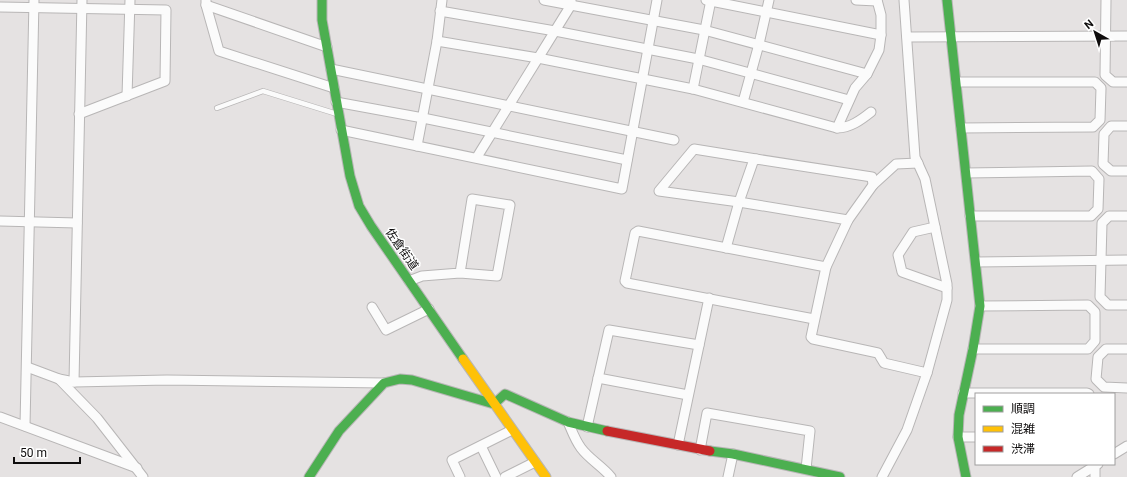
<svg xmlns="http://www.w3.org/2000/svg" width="1127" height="477" viewBox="0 0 1127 477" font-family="Roboto,'Noto Sans JP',sans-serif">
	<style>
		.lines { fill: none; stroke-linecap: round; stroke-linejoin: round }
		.lane-casing { stroke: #b8b6b6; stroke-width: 6 }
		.street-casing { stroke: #b8b6b6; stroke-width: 11 }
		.fast-casing { stroke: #b8b6b6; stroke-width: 11 }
		.slow-casing { stroke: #b8b6b6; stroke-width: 11 }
		.jam-casing { stroke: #b8b6b6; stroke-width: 11 }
		.lane { stroke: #fbfbfb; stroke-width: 4.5 }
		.street { stroke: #fbfbfb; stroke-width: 9 }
		.fast { stroke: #4caf50; stroke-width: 9 }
		.slow { stroke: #ffc107; stroke-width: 9 }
		.jam { stroke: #c62828; stroke-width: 9 }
		.labels { text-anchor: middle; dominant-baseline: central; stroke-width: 3; stroke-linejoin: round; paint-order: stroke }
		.street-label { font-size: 12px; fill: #0f0d0d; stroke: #fff }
	</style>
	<rect width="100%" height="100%" fill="#e5e2e2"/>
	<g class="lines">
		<!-- lane casing -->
		<g class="lane-casing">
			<path id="lane" d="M217 108 263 91 337 114"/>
		</g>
		<!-- street casing -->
		<g class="street-casing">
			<g id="street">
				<path d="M206 0V5L219 51 334 88"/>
				<path d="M544 0 704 30 867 74"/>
				<path d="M706 0 881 35"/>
				<path d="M856 0 877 1"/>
				<path d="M1106 0 1105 75 1113 82H1127"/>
				<path d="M206 5 327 47"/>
				<path d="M0 7 166 10 165 81 79 114"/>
				<path d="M440 11 555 31 698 59 849 100"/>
				<path d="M907 37 1127 36"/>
				<path d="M437 41 538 58 693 89 837 128"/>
				<path d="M331 69 674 140"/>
				<path d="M956 82H1095L1101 88 1100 120 1093 127 961 128"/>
				<path d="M693 89 711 0"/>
				<path d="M127 96 130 0"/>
				<path d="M336 102 423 118 627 160"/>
				<path d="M743 102 759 44 769 0"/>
				<path d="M871 112C861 120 850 128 837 128L855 88 867 74 879 50 881 35V15L877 0"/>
				<path d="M1127 126H1111L1104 134 1103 164 1111 171H1127"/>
				<path d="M341 130 622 189 657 0"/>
				<path d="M417 146 437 41 442 0"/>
				<path d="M477 157 571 5V0"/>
				<path d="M756 159 694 149 659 191 739 202 848 220"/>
				<path d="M966 173 1092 171 1099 179 1098 209 1091 216H970"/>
				<path d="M873 185 896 164 918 163"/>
				<path d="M1127 216H1109L1102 223 1100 297 1108 305H1127"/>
				<path d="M0 221 77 223"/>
				<path d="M935 227 913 232 898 255 902 272 947 288"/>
				<path d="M726 248 739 202 753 162 756 159 872 177 873 185 848 220 826 267 811 337 813 339 878 353 884 363 927 373"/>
				<path d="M976 262 1127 260"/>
				<path d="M409 281 422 276 460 273 497 276 510 205 472 199 460 273"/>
				<path d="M372 307 386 330 429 309"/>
				<path d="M814 319 627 283 625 281 635 233 638 231 826 267"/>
				<path d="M973 349H1088L1095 341V312L1088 305 980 306"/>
				<path d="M1127 349H1106L1098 357 1096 379 1104 387 1127 388"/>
				<path d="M27 367 59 379 74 382 167 380 384 383"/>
				<path d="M598 378 688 395"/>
				<path d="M59 379 97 418 143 477"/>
				<path d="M74 382 82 0"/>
				<path d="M963 393H1087L1089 394"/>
				<path d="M0 417 137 468"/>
				<path d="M568 422C572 431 575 440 581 448 589 459 602 466 611 477"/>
				<path d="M25 426 34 0"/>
				<path d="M587 427 609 330 699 345"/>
				<path d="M958 437H976"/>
				<path d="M678 445 709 298"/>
				<path d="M481 446 496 477"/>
				<path d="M700 450 707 413 810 431 806 469"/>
				<path d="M1114 454 1127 446"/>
				<path d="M460 477 452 460 512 430"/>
				<path d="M505 477 535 462"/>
				<path d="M728 477 733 454"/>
				<path d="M882 477 907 430 927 373 947 300V284L925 179 915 157 904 0"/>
				<path d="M1077 477 1098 464"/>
				<path d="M1095 477V466"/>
			</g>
		</g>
		<!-- fast casing -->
		<g class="fast-casing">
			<g id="fast">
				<path d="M322 0V20L350 176 359 206 371 226 463 359"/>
				<path d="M947 0 980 306 973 349 959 415 958 437 966 477"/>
				<path d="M710 451 733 454 840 477"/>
				<path d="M309 477 339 431 384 383 400 379 412 380 494 404 505 394 568 422 607 431"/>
			</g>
		</g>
		<!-- slow casing -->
		<g class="slow-casing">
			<path id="slow" d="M463 359 546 477"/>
		</g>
		<!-- jam casing -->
		<g class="jam-casing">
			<path id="jam" d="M607 431 710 451"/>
		</g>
		<!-- lane -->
		<use href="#lane" class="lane"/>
		<!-- street -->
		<use href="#street" class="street"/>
		<!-- fast -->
		<use href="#fast" class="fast"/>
		<!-- slow -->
		<use href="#slow" class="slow"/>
		<!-- jam -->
		<use href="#jam" class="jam"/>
	</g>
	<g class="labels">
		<!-- street labels -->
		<g class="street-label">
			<text transform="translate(402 249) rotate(55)">佐倉街道</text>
		</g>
	</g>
	<!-- legend -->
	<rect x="975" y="393" width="140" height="72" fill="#ffffff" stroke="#9f9e9e"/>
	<rect x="983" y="406" width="20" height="6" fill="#4caf50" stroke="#9f9e9e"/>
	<text x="1011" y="413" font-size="12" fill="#0f0d0d">順調</text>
	<rect x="983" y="426" width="20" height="6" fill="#ffc107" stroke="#9f9e9e"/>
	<text x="1011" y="433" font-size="12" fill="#0f0d0d">混雑</text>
	<rect x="983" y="446" width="20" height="6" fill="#c62828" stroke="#9f9e9e"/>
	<text x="1011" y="453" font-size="12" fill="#0f0d0d">渋滞</text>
	<!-- north arrow -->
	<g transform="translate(1095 32) rotate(321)" stroke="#ffffff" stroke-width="3" paint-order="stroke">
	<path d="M0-3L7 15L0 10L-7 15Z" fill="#0f0d0d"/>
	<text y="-6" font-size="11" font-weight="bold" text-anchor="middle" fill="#0f0d0d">N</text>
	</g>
	<!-- scale -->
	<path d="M14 457v6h66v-6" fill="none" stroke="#0f0d0d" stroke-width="2"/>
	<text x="20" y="457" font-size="12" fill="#0f0d0d" stroke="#ffffff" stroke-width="3" paint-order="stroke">50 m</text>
</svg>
